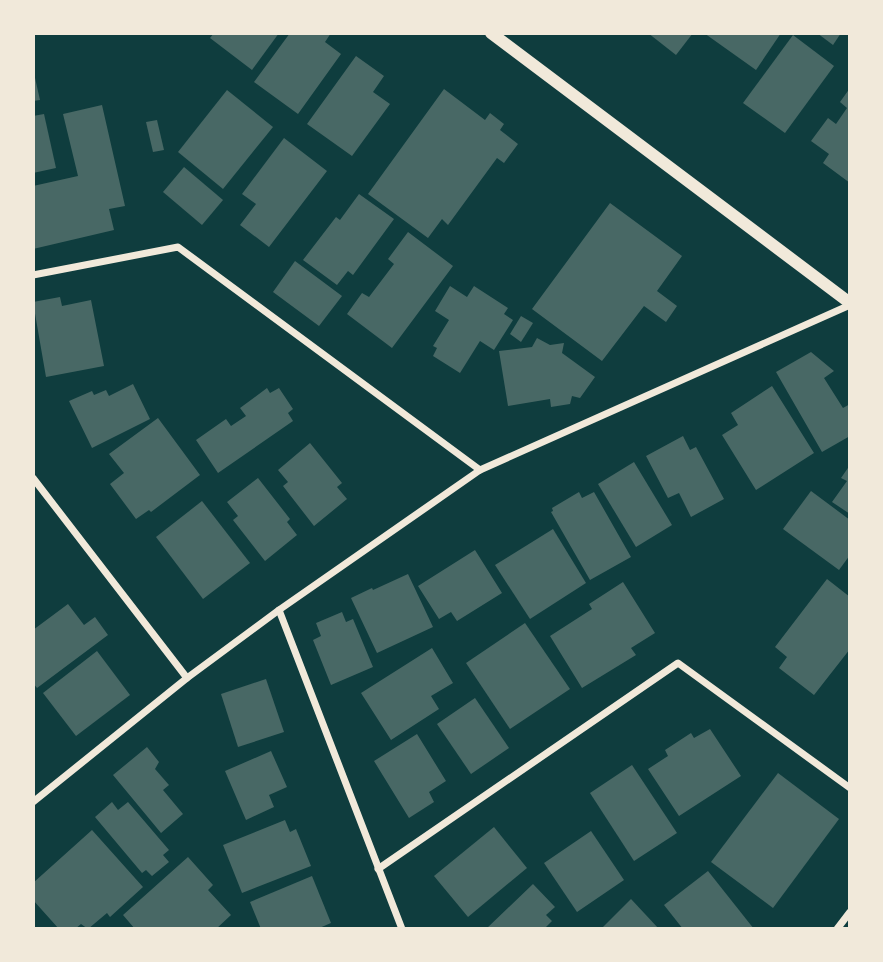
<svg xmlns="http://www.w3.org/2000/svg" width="883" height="962" viewBox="0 0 883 962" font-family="'Open Sans',sans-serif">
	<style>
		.building { fill: #486865 }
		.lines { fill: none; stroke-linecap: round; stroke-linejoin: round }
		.minor { stroke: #f1e9da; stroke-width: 7 }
		.tertiary { stroke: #f1e9da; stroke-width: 12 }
	</style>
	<rect width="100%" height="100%" fill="#0f3d3e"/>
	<!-- building -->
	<g class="building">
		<path d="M214 33H279L252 70 210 38Z"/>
		<path d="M290 33H331L325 42 341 54 298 114 254 82Z"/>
		<path d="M648 33H693L676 55Z"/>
		<path d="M704 33H781L756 70Z"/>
		<path d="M817 33H841L833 45Z"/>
		<path d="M793 35 834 66 785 133 743 103Z"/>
		<path d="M356 56 384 76 373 92 390 104 352 156 307 124Z"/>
		<path d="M33 69 40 100 33 101Z"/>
		<path d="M850 88V183L823 163 829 154 811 141 828 118 836 124 847 108 840 102Z"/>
		<path d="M444 89 485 120 490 113 504 124 500 130 518 144 504 163 497 158 448 225 442 219 428 238 368 194Z"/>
		<path d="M227 90 273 127 223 189 178 152Z"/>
		<path d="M102 105 125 206 109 209 114 230 33 249V186L78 176 63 114Z"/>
		<path d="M44 114 56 168 33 173V116Z"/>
		<path d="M157 120 164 150 153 152 146 122Z"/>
		<path d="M284 138 327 171 269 247 240 225 256 204 242 194Z"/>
		<path d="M184 167 223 200 202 225 163 192Z"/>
		<path d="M359 194 394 219 353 275 348 271 337 285 303 260 336 217 340 220Z"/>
		<path d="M610 203 682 256 657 291 677 306 666 322 644 306 602 361 532 309Z"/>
		<path d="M408 232 453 266 392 348 347 314 362 293 369 297 394 264 388 259Z"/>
		<path d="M295 261 342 296 319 326 273 292Z"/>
		<path d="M450 286 467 297 474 286 508 308 504 314 513 320 494 350 480 341 460 373 433 356 437 348 433 346 449 320 435 311Z"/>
		<path d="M60 297 62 306 91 300 104 366 46 377 33 302Z"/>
		<path d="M521 316 533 323 521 342 510 334Z"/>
		<path d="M537 338 550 345 564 343 562 353 595 377 580 398 572 396 570 404 551 407 550 399 508 406 499 351 532 347Z"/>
		<path d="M811 352 834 371 824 378 843 408 850 404V436L822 452 776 372Z"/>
		<path d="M133 384 150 419 92 448 69 401 92 391 94 395 106 390 109 396Z"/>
		<path d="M772 386 814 453 756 490 722 435 738 425 731 413Z"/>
		<path d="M267 388 270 393 279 388 293 409 288 413 293 421 218 473 196 440 226 419 231 426 246 416 240 408Z"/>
		<path d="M158 418 200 475 151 512 149 510 136 519 110 484 124 473 109 454Z"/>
		<path d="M683 436 690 450 696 447 724 499 691 517 679 493 668 498 646 456Z"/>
		<path d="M310 443 342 483 337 487 347 499 314 526 283 486 288 482 278 470Z"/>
		<path d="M634 462 672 525 636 547 598 484Z"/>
		<path d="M850 465V514L832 502 847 481 841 478Z"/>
		<path d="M258 478 290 519 287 522 297 535 265 561 233 520 238 516 227 502Z"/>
		<path d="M811 491 850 520V555L839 570 783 529Z"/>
		<path d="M579 492 582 498 594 492 631 557 590 580 551 512 553 511 552 508Z"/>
		<path d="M202 501 250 563 203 599 156 537Z"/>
		<path d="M553 529 586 583 530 619 495 565Z"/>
		<path d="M475 550 502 593 457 621 451 612 439 619 418 586Z"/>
		<path d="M408 574 433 627 377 653 351 598 372 588 373 590Z"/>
		<path d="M827 579 850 597V649L814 695 779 668 787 657 775 647Z"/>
		<path d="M623 582 655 633 631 648 636 655 582 688 550 636 592 609 589 604Z"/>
		<path d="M68 604 84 625 95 617 108 635 37 688 33 683V630Z"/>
		<path d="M342 612 346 622 353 619 373 667 331 685 313 640 321 636 316 623Z"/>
		<path d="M525 623 570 689 510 729 466 663Z"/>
		<path d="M432 648 453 683 431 696 439 709 391 740 361 693Z"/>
		<path d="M97 651 130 695 76 736 43 693Z"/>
		<path d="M266 679 284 732 238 747 221 694Z"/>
		<path d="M475 698 509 748 471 774 437 724Z"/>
		<path d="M710 729 741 776 679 816 648 769 668 756 665 750 691 733 694 738Z"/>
		<path d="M417 734 446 781 429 792 434 802 409 818 374 761Z"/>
		<path d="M147 747 159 762 155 769 169 785 163 790 183 814 161 833 113 775Z"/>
		<path d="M271 751 287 787 269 795 274 807 246 820 225 771Z"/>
		<path d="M632 765 677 833 634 861 590 793Z"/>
		<path d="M778 773 839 819 773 908 711 862Z"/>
		<path d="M112 802 118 810 128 802 169 850 163 855 169 862 152 876 146 870 142 873 95 817Z"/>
		<path d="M285 820 290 832 296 829 311 866 242 893 223 845Z"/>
		<path d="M494 827 527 868 468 917 434 876Z"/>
		<path d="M92 830 143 887 110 917 107 913 88 929 81 924 75 929H59L33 900V883Z"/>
		<path d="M591 831 624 880 577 912 544 863Z"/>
		<path d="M188 857 213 885 208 890 231 915 216 929H135L123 915Z"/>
		<path d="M708 871 754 929H683L664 905Z"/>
		<path d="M312 876 331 923 317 929H261L250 902Z"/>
		<path d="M533 884 555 907 546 915 552 921 544 929H486Z"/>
		<path d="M631 899 659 929H601Z"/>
	</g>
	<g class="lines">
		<!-- minor -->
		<g class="minor">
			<path d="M33 275 178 247 480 470"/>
			<path d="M33 478 187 678"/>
			<path d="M279 610 402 929"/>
			<path d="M33 802 187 678 279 610 480 470 850 305"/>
			<path d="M378 869 678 663 850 788"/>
			<path d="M837 929 850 912"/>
		</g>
		<!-- tertiary -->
		<path class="tertiary" d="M491 33 850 303"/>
	</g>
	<!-- border -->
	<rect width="883" height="962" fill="none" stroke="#f1e9da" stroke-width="70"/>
</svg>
